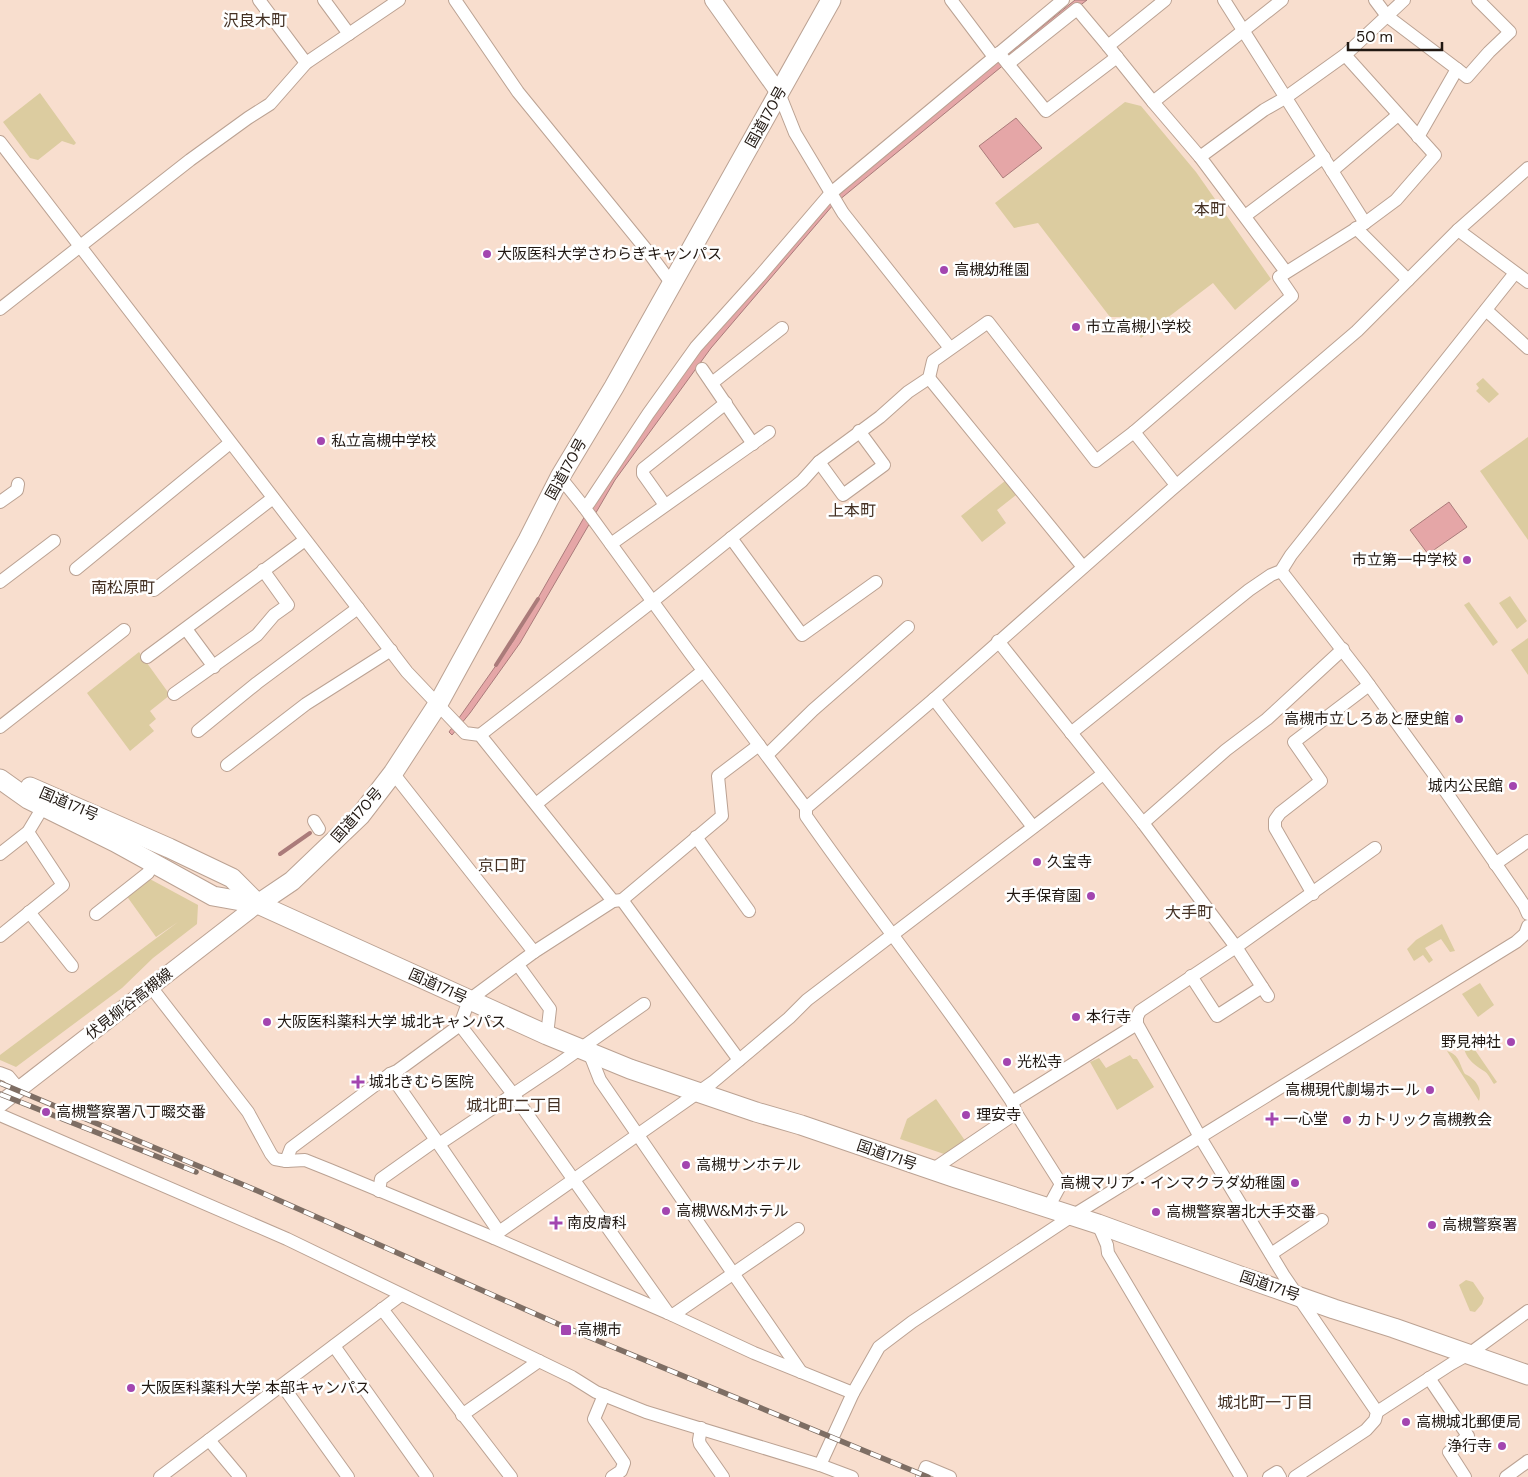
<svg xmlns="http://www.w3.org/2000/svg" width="1528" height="1477" viewBox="0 0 1528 1477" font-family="'DM Sans','Noto Sans JP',sans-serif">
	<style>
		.green { fill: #dccca0 }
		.water { fill: #e5a6a7; stroke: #aa7b7a }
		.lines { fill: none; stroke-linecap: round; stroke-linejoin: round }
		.stream { stroke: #aa7b7a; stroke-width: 4 }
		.minor-casing { stroke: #bba293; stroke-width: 14 }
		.major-casing { stroke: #bba293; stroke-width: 18 }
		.highway-casing { stroke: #bba293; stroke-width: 21 }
		.minor { stroke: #fff; stroke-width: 12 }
		.major { stroke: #fff; stroke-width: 16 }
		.highway { stroke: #fff; stroke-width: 19 }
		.rail-casing { stroke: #7e6e64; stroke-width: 5.5 }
		.rail { stroke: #fff; stroke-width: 4; stroke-dasharray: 11; stroke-linecap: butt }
		.poi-dot { fill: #a346b0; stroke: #fff; stroke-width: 2 }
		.labels { text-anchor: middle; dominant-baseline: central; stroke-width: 5; stroke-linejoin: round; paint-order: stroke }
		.street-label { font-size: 15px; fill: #211812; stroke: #fff }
		.poi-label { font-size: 15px; fill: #211812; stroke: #fff; text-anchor: start }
		.neighbourhood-label { font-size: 16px; fill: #443124; stroke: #fff }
	</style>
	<rect width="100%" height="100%" fill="#f8dece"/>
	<!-- green -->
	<g class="green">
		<path d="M40 93 76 143 74 145 62 141 38 160 30 158 3 122Z"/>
		<path d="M1125 102 1141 106 1196 172 1271 279 1235 310 1213 283 1141 338 1124 317H1110L1038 223 1014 228 995 203Z"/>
		<path d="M1483 378 1499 394 1489 403 1476 391 1479 388 1476 384Z"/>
		<path d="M1528 437V540L1480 471Z"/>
		<path d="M1005 481 1016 495 997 510 1006 523 982 542 961 516Z"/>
		<path d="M1510 596 1527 621 1517 629 1499 603Z"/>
		<path d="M1469 602 1498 642 1493 646 1464 605Z"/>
		<path d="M1528 638V675L1511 650Z"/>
		<path d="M139 652 170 695 150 711 156 719 149 725 154 731 130 751 87 693Z"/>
		<path d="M148 878 198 905 197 924 153 958 122 988 16 1067 0 1060V1055L178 922 156 937 126 895Z"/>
		<path d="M1442 924 1455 951 1450 952 1441 939 1425 948 1433 960 1429 963 1423 955 1414 961 1407 949 1416 940Z"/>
		<path d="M1480 983 1494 1005 1478 1017 1462 994Z"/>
		<path d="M1464 1034 1497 1082 1494 1084C1491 1080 1488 1073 1484 1071 1469 1062 1461 1053 1464 1034Z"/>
		<path d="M1447 1051C1460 1055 1459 1064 1465 1074 1476 1079 1483 1089 1479 1101Z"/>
		<path d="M1130 1055 1133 1059H1137L1154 1087 1117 1110 1090 1062 1099 1058 1106 1068Z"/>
		<path d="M936 1099 966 1142 947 1155 900 1139 907 1119Z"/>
		<path d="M1466 1280 1473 1282 1484 1298 1482 1304 1475 1312 1470 1311 1459 1285Z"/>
	</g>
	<!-- water -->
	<g class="water">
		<path d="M1075 0H1087L1017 54 833 205 711 348 615 480 520 643 470 713 452 735 449 732 514 640 590 507 701 349 825 202Z"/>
		<path d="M1016 118 1042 148 1003 178 979 146Z"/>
		<path d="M1449 502 1467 527 1428 554 1410 530Z"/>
	</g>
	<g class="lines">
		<!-- stream -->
		<g class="stream">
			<path d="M496 665 538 599"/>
			<path d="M280 854 310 833"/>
		</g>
		<!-- minor casing -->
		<g class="minor-casing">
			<g id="minor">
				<path d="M259 0 306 63"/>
				<path d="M324 0 349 34"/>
				<path d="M455 0 518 92 649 253 672 284"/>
				<path d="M951 0 994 57"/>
				<path d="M1165 0 1108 46 1153 102 1200 157 1286 272"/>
				<path d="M1224 0 1365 223"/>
				<path d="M1375 0 1387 16 1457 69 1418 137"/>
				<path d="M999 53 1046 111 1117 57"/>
				<path d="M1008 64 1077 9 1108 46"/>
				<path d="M1457 69 1467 77 1489 52 1510 32 1478 0"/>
				<path d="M779 93 795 133 843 213 950 348"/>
				<path d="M1153 102 1282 0"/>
				<path d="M0 142 407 672 465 733 480 735 613 901 534 952 469 1000 460 1025 397 1071 390 1074 291 1148 286 1161 275 1159 271 1154 248 1112 151 987"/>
				<path d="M1200 157 1264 110 1285 98 1345 55 1404 0"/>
				<path d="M1332 171 1398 115"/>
				<path d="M1245 216 1324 157"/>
				<path d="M1356 228 1408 280"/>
				<path d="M1458 230 1528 282"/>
				<path d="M0 309 190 160 248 118 270 104 306 63 399 0"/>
				<path d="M1486 310 1528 348"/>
				<path d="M702 369 753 444"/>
				<path d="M929 378 1083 567"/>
				<path d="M712 383 782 328"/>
				<path d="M1134 432 1176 485"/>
				<path d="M819 462 843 495 884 465 859 431"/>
				<path d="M560 477 584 507 690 653 806 808V816C873 912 947 1004 1012 1102L1016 1113 1061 1184 1048 1208"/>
				<path d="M0 502 17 490 18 484"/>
				<path d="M665 505 643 474V469L726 403"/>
				<path d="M584 507 589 503 648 414 696 347 759 277 831 193 1063 0"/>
				<path d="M731 538 802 635 876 582"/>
				<path d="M611 544 769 432"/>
				<path d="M76 569 230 443"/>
				<path d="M1281 571 1364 678 1433 773 1524 905 1528 914"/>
				<path d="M0 582 54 541"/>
				<path d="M154 590 273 498"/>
				<path d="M186 629 214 667"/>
				<path d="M998 641 1143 823 1236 947 1140 1011 1137 1017V1024L1200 1137 1284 1276 1377 1412 1375 1420 1366 1430 1295 1477"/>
				<path d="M147 657 305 540"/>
				<path d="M174 694 257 635 274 615 288 605 263 570"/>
				<path d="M934 699 1033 827"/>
				<path d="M0 727 124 630"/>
				<path d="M198 731 257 683 358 608"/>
				<path d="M1071 733 1249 590 1271 575 1281 571 1291 555 1515 273"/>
				<path d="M480 735 653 601 802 481 819 462 880 417 908 392 929 378 933 361 988 322 1096 461 1134 432 1292 296 1279 277 1365 223 1396 200 1435 155 1345 55"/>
				<path d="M767 755 813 710 908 627"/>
				<path d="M227 765 306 704 391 650"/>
				<path d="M393 773 534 952"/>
				<path d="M536 804 703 671"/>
				<path d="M806 808 934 699 1171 490 1357 331 1458 230 1528 168"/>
				<path d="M314 821 319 829"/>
				<path d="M1143 823 1226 750 1267 719 1343 649"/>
				<path d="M696 837 749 911"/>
				<path d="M0 854 28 832 43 807"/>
				<path d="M1495 864 1528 841"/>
				<path d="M1313 894 1275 828V820L1280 813 1321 781 1294 742 1369 685"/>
				<path d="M622 900 739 1060"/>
				<path d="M613 901 622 900 722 816 718 776 759 745"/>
				<path d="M29 912 72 966"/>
				<path d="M96 914 148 873 153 863"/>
				<path d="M0 936 63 885 28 832"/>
				<path d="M518 965 550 1009 547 1035"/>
				<path d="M1191 976 1217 1016 1262 987"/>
				<path d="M1268 996 1236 947 1375 848"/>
				<path d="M460 1025 513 1094 668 1313"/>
				<path d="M589 1052 600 1080 801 1372"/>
				<path d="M0 1073 8 1076 19 1089"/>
				<path d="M390 1074 436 1140"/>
				<path d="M1012 1102 1137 1024"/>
				<path d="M0 1115 287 1239 572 1377 596 1392 646 1412 820 1465 852 1477"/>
				<path d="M439 1144 557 1065 644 1004"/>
				<path d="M286 1161 305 1160 330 1170 494 1238 668 1313 754 1353 853 1393"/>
				<path d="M932 1170 1016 1113"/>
				<path d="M379 1191 381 1179 436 1140 499 1232"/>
				<path d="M1098 1224 1107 1245 1108 1253 1241 1477"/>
				<path d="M494 1238 499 1232 713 1082 789 1018 807 1000 1103 774"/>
				<path d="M1271 1254 1322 1220"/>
				<path d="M382 1309 511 1477"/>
				<path d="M673 1315 798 1229"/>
				<path d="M334 1346 427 1477"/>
				<path d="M1429 1378 1468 1436 1449 1452 1465 1477"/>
				<path d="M282 1385 348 1477"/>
				<path d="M604 1395 594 1419 624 1463 621 1471 612 1477"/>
				<path d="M1377 1412 1451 1364 1469 1354 1528 1311"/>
				<path d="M462 1415 539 1361"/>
				<path d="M701 1428 699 1440 700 1444 723 1477"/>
				<path d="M209 1440 240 1477"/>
				<path d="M820 1465 853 1393 879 1347 912 1322 1072 1216 1516 942 1525 934 1528 926"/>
				<path d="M160 1477 401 1295"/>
				<path d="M922 1477 926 1467 950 1477"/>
				<path d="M1269 1477 1277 1472 1280 1477"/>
				<path d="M1506 1477 1528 1461"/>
			</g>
		</g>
		<!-- major casing -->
		<g class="major-casing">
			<g id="major">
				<path d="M713 0 779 93"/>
				<path d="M0 1104 258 904"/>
			</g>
		</g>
		<!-- highway casing -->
		<g class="highway-casing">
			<g id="highway">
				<path d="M0 779 28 799 115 842 213 896 258 904 547 1035 630 1069 756 1112 801 1125 956 1178 1098 1224 1243 1277 1334 1309 1394 1328 1528 1375"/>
				<path d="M30 787 169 848 232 878 258 904"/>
				<path d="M258 904 292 881 360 816 393 773 438 704 528 540 560 477 614 387 831 0"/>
			</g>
		</g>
		<!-- minor -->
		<use href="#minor" class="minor"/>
		<!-- major -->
		<use href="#major" class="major"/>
		<!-- highway -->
		<use href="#highway" class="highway"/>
		<!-- rail casing -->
		<g class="rail-casing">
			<g id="rail">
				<path d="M0 1083 251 1188 567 1328 928 1477"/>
				<path d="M0 1094 196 1172"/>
			</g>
		</g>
		<!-- rail -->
		<use href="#rail" class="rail"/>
	</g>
	<!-- markers -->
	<g class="poi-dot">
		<circle cx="487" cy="254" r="5"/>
		<circle cx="944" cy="270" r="5"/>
		<circle cx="1076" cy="327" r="5"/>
		<circle cx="321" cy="441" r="5"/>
		<circle cx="1467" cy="560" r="5"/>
		<circle cx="1459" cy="719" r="5"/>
		<circle cx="1513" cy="786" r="5"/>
		<circle cx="1037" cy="862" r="5"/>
		<circle cx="1091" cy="896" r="5"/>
		<circle cx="1076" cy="1017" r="5"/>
		<circle cx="267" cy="1022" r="5"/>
		<circle cx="1511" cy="1042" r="5"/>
		<circle cx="1007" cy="1062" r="5"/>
		<path d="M355.5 1074.5h5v5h5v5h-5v5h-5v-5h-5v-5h5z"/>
		<circle cx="1430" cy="1090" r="5"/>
		<circle cx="46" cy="1112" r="5"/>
		<circle cx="966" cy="1115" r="5"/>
		<path d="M1269.5 1111.5h5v5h5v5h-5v5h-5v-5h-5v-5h5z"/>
		<circle cx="1347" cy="1120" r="5"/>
		<circle cx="686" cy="1165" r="5"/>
		<circle cx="1295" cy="1183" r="5"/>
		<circle cx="666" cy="1211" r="5"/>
		<circle cx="1156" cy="1212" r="5"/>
		<path d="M553.5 1215.5h5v5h5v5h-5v5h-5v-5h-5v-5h5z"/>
		<circle cx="1432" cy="1225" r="5"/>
		<rect x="560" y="1324" width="12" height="12" rx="2.5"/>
		<circle cx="131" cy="1388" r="5"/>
		<circle cx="1406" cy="1422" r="5"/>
		<circle cx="1502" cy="1446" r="5"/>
	</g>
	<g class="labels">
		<!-- street labels -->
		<g class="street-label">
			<text transform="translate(766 117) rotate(-61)">国道170号</text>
			<text transform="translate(566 469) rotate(-61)">国道170号</text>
			<text transform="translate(69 804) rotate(23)">国道171号</text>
			<text transform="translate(357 815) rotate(-48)">国道170号</text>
			<text transform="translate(438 986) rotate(24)">国道171号</text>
			<text transform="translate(129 1004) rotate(-38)">伏見柳谷高槻線</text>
			<text transform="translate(887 1155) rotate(19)">国道171号</text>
			<text transform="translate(1270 1286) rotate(19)">国道171号</text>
		</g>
		<!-- poi labels -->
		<g class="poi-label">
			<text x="497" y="254">大阪医科大学さわらぎキャンパス</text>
			<text x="954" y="270">高槻幼稚園</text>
			<text x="1086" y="327">市立高槻小学校</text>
			<text x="331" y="441">私立高槻中学校</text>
			<text x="1457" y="560" text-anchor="end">市立第一中学校</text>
			<text x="1449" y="719" text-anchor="end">高槻市立しろあと歴史館</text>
			<text x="1503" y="786" text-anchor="end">城内公民館</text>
			<text x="1047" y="862">久宝寺</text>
			<text x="1081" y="896" text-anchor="end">大手保育園</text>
			<text x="1086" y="1017">本行寺</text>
			<text x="277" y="1022">大阪医科薬科大学 城北キャンパス</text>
			<text x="1501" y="1042" text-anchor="end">野見神社</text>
			<text x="1017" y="1062">光松寺</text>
			<text x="369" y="1082">城北きむら医院</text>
			<text x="1420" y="1090" text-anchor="end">高槻現代劇場ホール</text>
			<text x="56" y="1112">高槻警察署八丁畷交番</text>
			<text x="976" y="1115">理安寺</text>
			<text x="1283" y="1119">一心堂</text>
			<text x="1357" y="1120">カトリック高槻教会</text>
			<text x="696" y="1165">高槻サンホテル</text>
			<text x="1285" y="1183" text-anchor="end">高槻マリア・インマクラダ幼稚園</text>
			<text x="676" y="1211">高槻W&amp;Mホテル</text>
			<text x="1166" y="1212">高槻警察署北大手交番</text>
			<text x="567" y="1223">南皮膚科</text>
			<text x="1442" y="1225">高槻警察署</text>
			<text x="577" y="1330">高槻市</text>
			<text x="141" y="1388">大阪医科薬科大学 本部キャンパス</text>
			<text x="1416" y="1422">高槻城北郵便局</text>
			<text x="1492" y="1446" text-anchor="end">浄行寺</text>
		</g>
		<!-- neighbourhood labels -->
		<g class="neighbourhood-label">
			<text x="255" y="20">沢良木町</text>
			<text x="1210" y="209">本町</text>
			<text x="852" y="510">上本町</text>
			<text x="123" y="587">南松原町</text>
			<text x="502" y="865">京口町</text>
			<text x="1189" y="912">大手町</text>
			<text x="514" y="1105">城北町二丁目</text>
			<text x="1265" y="1402">城北町一丁目</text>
		</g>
	</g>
	<!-- scale -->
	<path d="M1348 42v8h94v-8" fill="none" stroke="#211812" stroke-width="2.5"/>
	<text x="1356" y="42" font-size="15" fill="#211812" stroke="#ffffff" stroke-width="4" paint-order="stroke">50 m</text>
</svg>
